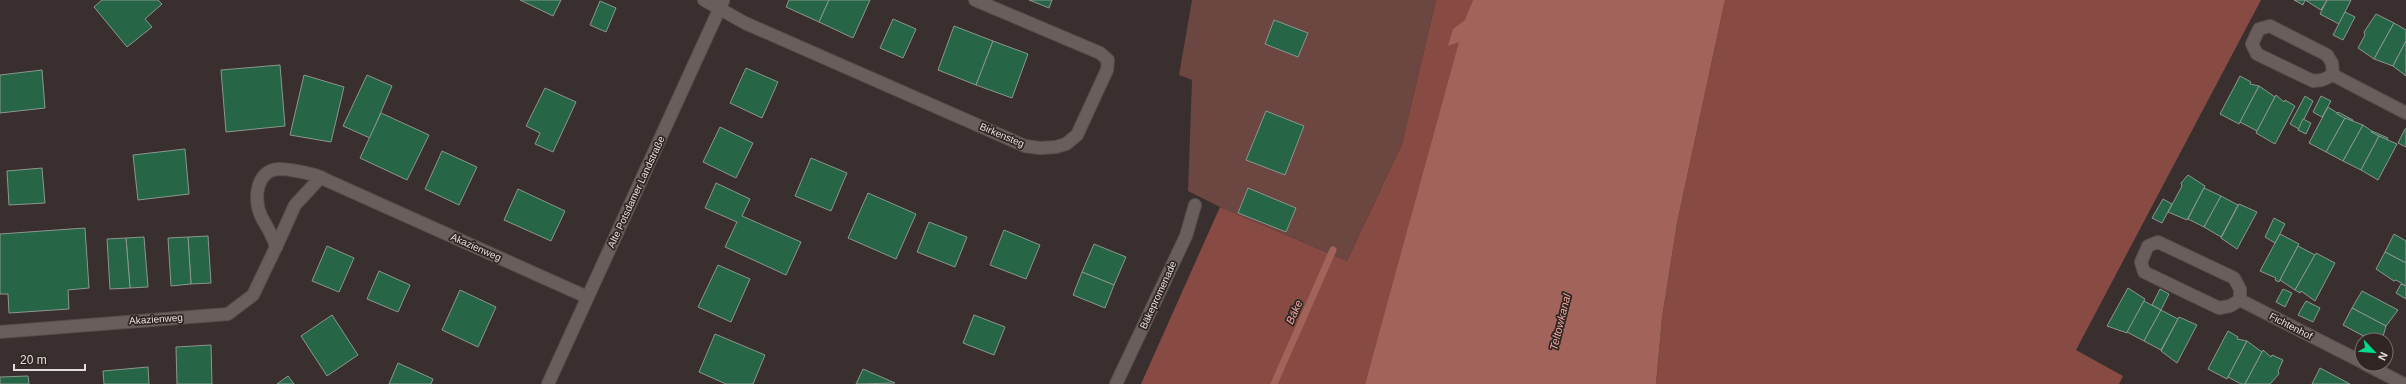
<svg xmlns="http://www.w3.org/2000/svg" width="2406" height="384" viewBox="0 0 2406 384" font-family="Arial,sans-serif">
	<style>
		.green { fill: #6c4641 }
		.forest { fill: #874b43 }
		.water { fill: #a1635a }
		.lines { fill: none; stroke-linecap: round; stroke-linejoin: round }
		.stream { stroke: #a1635a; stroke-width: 7 }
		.building { fill: #266546; stroke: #8c9690 }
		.street-casing { stroke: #574e4d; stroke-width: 14 }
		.street { stroke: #695e5c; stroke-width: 12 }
		.labels { text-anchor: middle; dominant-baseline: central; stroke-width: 3.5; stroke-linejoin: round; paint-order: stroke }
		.street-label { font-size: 10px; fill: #e4dddc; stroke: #2f2624 }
		.water-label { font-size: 11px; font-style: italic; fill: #f4a99e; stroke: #2f2624 }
	</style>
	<rect width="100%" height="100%" fill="#392f2e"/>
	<!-- green -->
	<path class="green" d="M1192 0H1436L1402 144 1347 261 1220 207 1188 191 1192 80 1179 75Z"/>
	<!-- forest -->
	<g class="forest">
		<path d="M1436 0H1473L1365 384H1141L1220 207 1347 261 1402 144Z"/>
		<path d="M1725 0H2261L2076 350 2123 376 2119 384H1656L1662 318 1677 223Z"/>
	</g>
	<!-- water -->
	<path class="water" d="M1473 0H1725L1677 223 1662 318 1656 384H1365L1459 42 1448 46 1453 29 1465 20Z"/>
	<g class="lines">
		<!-- stream -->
		<path class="stream" d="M1274 384 1333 250"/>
	</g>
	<!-- building -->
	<g class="building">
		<path d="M102 0H158L162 4 145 19 152 27 127 47 94 7Z"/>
		<path d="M520 0H561L553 16Z"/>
		<path d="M789 0H829L819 22 786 7Z"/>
		<path d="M829 0H870L853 38 819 22Z"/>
		<path d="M1029 0H1052L1049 8Z"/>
		<path d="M2294 0H2305L2303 5Z"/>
		<path d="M2305 0H2327L2321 10Z"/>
		<path d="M2327 0H2351L2339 24 2320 14Z"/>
		<path d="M600 1 616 8 606 32 590 25Z"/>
		<path d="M2345 12 2355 17 2343 40 2333 35Z"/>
		<path d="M2376 14 2394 23 2374 59 2358 48 2365 35 2364 32Z"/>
		<path d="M893 19 916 29 903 58 880 48Z"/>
		<path d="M1274 20 1308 33 1298 57 1265 44Z"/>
		<path d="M2394 23 2406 30V41L2393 66 2374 59Z"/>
		<path d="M954 26 993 41 976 85 938 70Z"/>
		<path d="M993 41 1028 54 1012 98 976 85Z"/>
		<path d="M2406 41V76L2393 66Z"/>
		<path d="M280 65 285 126 226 132 221 70Z"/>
		<path d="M746 68 778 82 762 118 730 103Z"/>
		<path d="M42 70 45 108 0 113V75Z"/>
		<path d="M304 75 344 87 331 142 290 135Z"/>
		<path d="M367 75 392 86 370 138 343 126Z"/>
		<path d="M2240 76 2251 82 2250 84 2259 86 2239 124 2220 114Z"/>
		<path d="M2259 86 2275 97 2257 131 2240 122Z"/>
		<path d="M545 88 576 102 553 152 535 144 540 133 526 126Z"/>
		<path d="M2276 95 2284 102 2285 100 2295 106 2275 144 2256 133Z"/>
		<path d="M2305 96 2313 101 2299 129 2290 124Z"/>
		<path d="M2321 96 2331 101 2322 117 2313 112Z"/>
		<path d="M2328 107 2345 118 2326 152 2309 143Z"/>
		<path d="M1266 111 1304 126 1285 175 1246 160Z"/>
		<path d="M2338 112 2353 120 2352 122 2337 114Z"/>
		<path d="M381 113 429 135 407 180 360 158Z"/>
		<path d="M2345 118 2363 125 2343 161 2326 152Z"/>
		<path d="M2303 119 2311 123 2306 134 2298 130Z"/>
		<path d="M2363 125 2379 136 2361 170 2343 161Z"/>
		<path d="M720 127 753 143 736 178 703 162Z"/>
		<path d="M2405 129H2406V147L2398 143Z"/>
		<path d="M2372 131 2388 138 2387 140 2371 132Z"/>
		<path d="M2379 136 2397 144 2378 180 2361 170Z"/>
		<path d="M185 149 189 194 138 200 133 155Z"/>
		<path d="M442 151 477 167 459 205 425 189Z"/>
		<path d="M811 158 847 173 831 211 795 196Z"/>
		<path d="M42 168 45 203 9 205 7 171Z"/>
		<path d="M2188 175 2205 186 2187 220 2168 212 2182 186 2181 183Z"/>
		<path d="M716 183 750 199 742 216 801 242 786 275 725 247 737 222 705 208Z"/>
		<path d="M1248 188 1296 208 1286 232 1238 213Z"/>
		<path d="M2204 188 2221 196 2204 227 2188 219Z"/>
		<path d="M518 189 565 211 551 241 504 220Z"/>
		<path d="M868 193 916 214 896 259 848 238Z"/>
		<path d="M2221 196 2238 205 2221 237 2204 227Z"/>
		<path d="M2163 199 2172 204 2162 223 2152 218Z"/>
		<path d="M2239 204 2257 212 2237 249 2221 238Z"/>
		<path d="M2274 218 2285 224 2275 243 2265 237Z"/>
		<path d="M929 222 967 237 955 267 917 252Z"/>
		<path d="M85 228 89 288 68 290 69 309 9 313 8 294H0V234Z"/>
		<path d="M1004 230 1040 245 1026 279 990 265Z"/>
		<path d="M2280 234 2299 244 2279 282 2275 280 2276 278 2260 271Z"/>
		<path d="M2394 234 2406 241V263L2385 252Z"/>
		<path d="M208 236 211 283 191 284 188 237Z"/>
		<path d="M144 237 148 287 130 288 126 238Z"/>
		<path d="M188 237 191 284 171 286 168 238Z"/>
		<path d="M126 238 130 288 110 289 107 239Z"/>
		<path d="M1094 244 1126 257 1114 285 1082 272Z"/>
		<path d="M327 246 354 258 339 292 312 281Z"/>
		<path d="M2298 246 2315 255 2295 290 2280 280Z"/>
		<path d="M2385 252 2406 263V286L2396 280 2394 281 2376 269Z"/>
		<path d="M2316 253 2335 263 2315 301 2301 291 2300 293 2295 290Z"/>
		<path d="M718 265 750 279 731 322 698 307Z"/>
		<path d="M379 271 410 285 398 312 367 299Z"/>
		<path d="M1082 272 1114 285 1105 308 1073 295Z"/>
		<path d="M2401 284 2406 286V299L2396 293Z"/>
		<path d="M2128 288 2145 299 2127 333 2107 326Z"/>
		<path d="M2160 289 2169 294 2161 310 2152 305Z"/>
		<path d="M2283 289 2292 293 2285 307 2276 302Z"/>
		<path d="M460 290 496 307 478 347 442 330Z"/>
		<path d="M2362 291 2398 310 2386 326 2352 308Z"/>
		<path d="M2144 301 2161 310 2144 341 2127 332Z"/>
		<path d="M2306 301 2320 308 2313 322 2298 315Z"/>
		<path d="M2352 308 2386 326 2382 340H2371L2343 325Z"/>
		<path d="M2161 310 2178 319 2161 350 2144 341Z"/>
		<path d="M332 315 358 355 327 376 301 336Z"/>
		<path d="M974 315 1005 327 994 355 963 343Z"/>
		<path d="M2179 317 2197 325 2177 363 2161 351Z"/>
		<path d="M2228 331 2238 337 2237 339 2247 341 2227 379 2208 369Z"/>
		<path d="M715 334 765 355 753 384H726L699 372Z"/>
		<path d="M2247 341 2262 352 2245 384H2241L2228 377Z"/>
		<path d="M211 345 212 384H177L176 347Z"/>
		<path d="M2263 350 2271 357 2272 355 2283 360 2278 371 2279 374 2270 384H2245Z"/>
		<path d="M398 363 433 379 431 384H389Z"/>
		<path d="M148 367 149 384H104L103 371Z"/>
		<path d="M2320 368 2350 384H2312Z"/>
		<path d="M863 369 895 383 856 384Z"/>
		<path d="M28 376 29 384H0V377Z"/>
		<path d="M288 376 294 384H277Z"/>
	</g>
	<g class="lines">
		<!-- street casing -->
		<g class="street-casing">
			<g id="street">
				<path d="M704 0 745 23 1025 146 1040 148 1056 147 1066 144 1077 135 1107 70 1108 60 1100 53 975 0"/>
				<path d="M2333 75 2332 63 2327 55 2270 26 2259 29 2252 44 2257 54 2313 81 2322 80 2333 75 2406 113"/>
				<path d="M276 247 295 205 321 177"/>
				<path d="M2240 300V289L2234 278 2158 242 2148 246 2141 262 2144 272 2219 308 2230 306 2240 300 2362 362"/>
				<path d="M0 332 228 314 253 295 276 247C272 233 267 228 261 216 254 200 255 170 279 169 291 169 303 172 315 175L587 297"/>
				<path d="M2365 364 2402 383"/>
				<path d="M548 384 723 1"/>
				<path d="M1116 384 1186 236 1195 205"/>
			</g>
		</g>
		<!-- street -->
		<use href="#street" class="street"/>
	</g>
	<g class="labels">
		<!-- street labels -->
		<g class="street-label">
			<text transform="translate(1002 135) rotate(23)">Birkensteg</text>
			<text transform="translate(636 192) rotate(-65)">Alte Potsdamer Landstraße</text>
			<text transform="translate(476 247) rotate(24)">Akazienweg</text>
			<text transform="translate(1158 295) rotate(-65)">Bäkepromenade</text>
			<text transform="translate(156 319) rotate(-4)">Akazienweg</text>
			<text transform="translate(2291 326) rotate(27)">Fichtenhof</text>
		</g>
		<!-- water labels -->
		<g class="water-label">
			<text transform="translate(1294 312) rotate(-66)">Bäke</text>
			<text transform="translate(1560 322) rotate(-76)">Teltowkanal</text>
		</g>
	</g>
	<!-- north arrow -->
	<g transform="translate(2374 352) rotate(116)"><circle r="19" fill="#2f2624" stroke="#776f6e"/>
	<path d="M0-3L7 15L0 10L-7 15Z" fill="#01d98b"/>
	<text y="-6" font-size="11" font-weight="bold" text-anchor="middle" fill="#e4dddc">N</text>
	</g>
	<!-- scale -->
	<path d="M14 364v6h71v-6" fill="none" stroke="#e4dddc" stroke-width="2"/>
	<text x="20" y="364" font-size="12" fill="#e4dddc" stroke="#2f2624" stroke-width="3" paint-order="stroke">20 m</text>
</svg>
